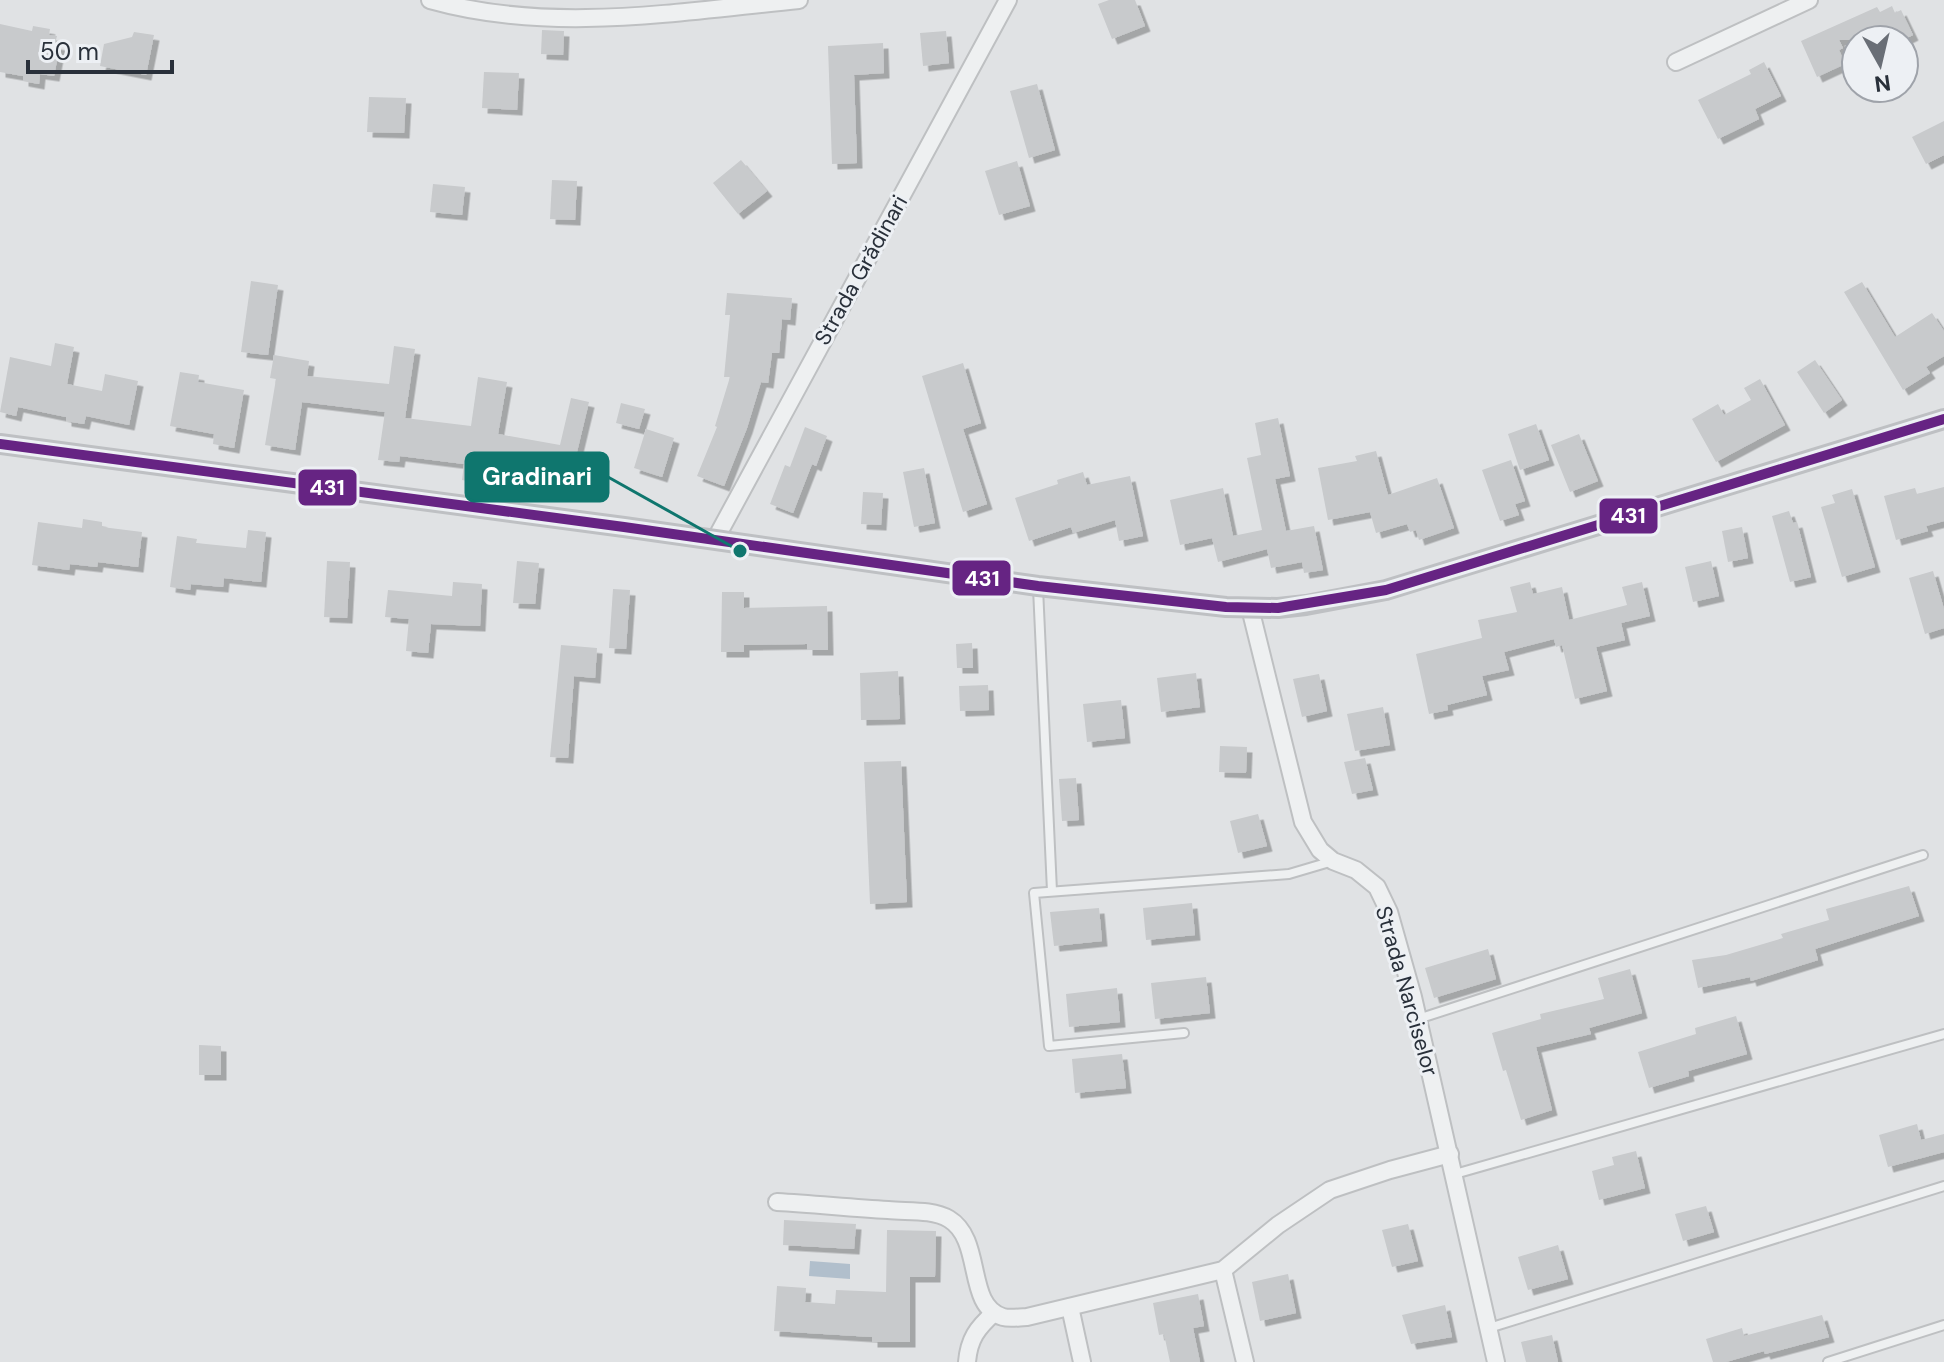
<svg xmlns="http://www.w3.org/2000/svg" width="1944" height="1362" viewBox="0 0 1944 1362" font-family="'DM Sans',sans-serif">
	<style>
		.water { fill: #b1bfcc }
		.building { fill: #c8cacc; filter: url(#shadow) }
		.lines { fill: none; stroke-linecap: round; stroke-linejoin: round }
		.service-casing { stroke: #bec0c2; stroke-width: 12 }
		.minor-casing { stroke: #bec0c2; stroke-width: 20 }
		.service { stroke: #eef0f1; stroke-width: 8 }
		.minor { stroke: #eef0f1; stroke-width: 16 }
		.secondary { stroke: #bec0c3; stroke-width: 22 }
		.bus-1-casing { stroke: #edf0f4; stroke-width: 16 }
		.bus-1 { stroke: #662483; stroke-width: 10 }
		.labels { text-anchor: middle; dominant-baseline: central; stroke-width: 6; stroke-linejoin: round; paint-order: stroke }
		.street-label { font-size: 22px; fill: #29303a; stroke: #edf0f4 }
		.leader { fill: none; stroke: #0f766e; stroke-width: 3 }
		.callout-dot { fill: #0f766e; stroke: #edf0f4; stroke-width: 3 }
		.callout { fill: #0f766e; stroke: #0f766e; stroke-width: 3 }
		.callout-label { font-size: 24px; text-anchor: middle; font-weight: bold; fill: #fff }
		.line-badge { stroke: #edf0f4; stroke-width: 3 }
		.badge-label { font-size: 22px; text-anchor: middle; font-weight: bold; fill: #fff }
	</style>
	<defs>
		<filter id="shadow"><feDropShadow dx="5.5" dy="5.5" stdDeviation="0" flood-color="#0004"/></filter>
	</defs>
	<rect width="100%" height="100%" fill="#e0e2e4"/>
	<!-- water -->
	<path class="water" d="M810 1261 850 1264V1279L809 1276Z"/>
	<!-- building -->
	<g class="building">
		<path d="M1109 0H1135L1145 26 1112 39 1098 4Z"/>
		<path d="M1892 6 1895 13 1901 10 1913 35 1903 40H1839L1843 48 1839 50 1845 64 1817 77 1801 41 1877 7 1880 12Z"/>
		<path d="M0 24 32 31 33 26 50 29 49 35 57 36 55 44 60 45 54 76 40 74 39 84 23 81V76L0 72Z"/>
		<path d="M542 30 564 31 563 55 541 54Z"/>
		<path d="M946 31 949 63 923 66 920 33Z"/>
		<path d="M134 32 154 35 146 75 100 66 104 44 132 37Z"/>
		<path d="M883 43 884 73 854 75 857 163 832 164 828 46Z"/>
		<path d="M1764 62 1781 96 1755 109 1759 119 1718 139 1698 100 1751 74 1749 70Z"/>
		<path d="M484 72 519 73 517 110 482 108Z"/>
		<path d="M1037 84 1055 150 1029 158 1010 91Z"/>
		<path d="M369 97 406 98 404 133 367 132Z"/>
		<path d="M1944 121V155L1926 164 1912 137Z"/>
		<path d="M741 160 767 191 738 214 713 183Z"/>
		<path d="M1017 161 1030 206 999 215 985 171Z"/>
		<path d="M552 180 577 181 575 220 550 219Z"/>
		<path d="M433 184 465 187 462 215 430 212Z"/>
		<path d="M251 281 278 285 268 355 241 352Z"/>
		<path d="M1862 282 1895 337 1932 313 1944 331V356L1926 367 1930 373 1903 390 1844 292Z"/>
		<path d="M727 293 792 298 790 320 782 319 779 353H772L768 383 761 382 747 428 724 486 697 476 717 427 715 426 730 377H724L730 315H725Z"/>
		<path d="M55 343 74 347 67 384 102 391 105 374 138 381 129 425 86 416 84 424 66 421V417L18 407 16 416 0 412 10 357 51 366Z"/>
		<path d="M394 346 415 349 405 418 471 426 478 377 507 382 498 434 560 445 571 398 589 402 576 456 580 457 571 496 548 491 549 489 491 480 490 485 462 480 464 464 400 456 399 462 378 460 385 412 302 402 295 450 265 445 276 379 270 378 274 355 309 361 307 376 389 384Z"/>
		<path d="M1815 360 1842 400 1824 413 1797 372Z"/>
		<path d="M963 363 981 423 963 429 987 504 963 512 922 376Z"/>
		<path d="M180 372 199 375 198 382 244 390 234 448 213 444 214 434 170 426Z"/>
		<path d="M1760 379 1785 425 1716 462 1692 419 1718 404 1724 415 1751 400 1744 388Z"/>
		<path d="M621 403 645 409 639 429 616 423Z"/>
		<path d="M1278 418 1290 476 1275 479 1286 531 1314 526 1323 570 1304 573 1302 562 1271 568 1267 549 1218 562 1212 538 1180 545 1170 500 1223 488 1233 536 1262 530 1247 458 1261 455 1255 423Z"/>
		<path d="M1536 424 1549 460 1520 470 1508 434Z"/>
		<path d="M805 427 827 436 816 466 812 464 793 513 770 504 785 465 790 467Z"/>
		<path d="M646 429 674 438 662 477 634 468Z"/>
		<path d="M1579 434 1598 481 1570 492 1551 445Z"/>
		<path d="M1376 451 1388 495 1437 478 1454 528 1419 540 1416 530 1410 532 1407 524 1376 533 1370 512 1328 520 1318 468 1357 461 1355 456Z"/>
		<path d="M1511 460 1525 501 1515 504 1519 515 1500 521 1482 470Z"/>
		<path d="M924 468 935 523 914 527 903 472Z"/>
		<path d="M1083 472 1087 485 1130 476 1143 536 1119 541 1115 520 1073 533 1071 527 1029 541 1015 498 1058 484 1057 480Z"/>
		<path d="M1944 487V521L1926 526 1928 531 1896 540 1884 496 1915 488 1917 494Z"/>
		<path d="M1852 489 1875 567 1842 577 1821 507 1835 503 1832 495Z"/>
		<path d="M863 492 883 493 881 525 861 524Z"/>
		<path d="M1789 511 1793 523 1797 522 1811 577 1790 582 1772 516Z"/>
		<path d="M83 519 102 522V527L142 532 138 567 98 562 97 567 70 564 69 570 32 565 38 522 82 528Z"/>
		<path d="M1742 527 1748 558 1728 562 1722 531Z"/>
		<path d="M248 530 266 532 261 582 224 578 223 587 191 584 190 590 170 587 177 536 197 539 196 543 246 548Z"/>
		<path d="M327 561 350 562 347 618 324 617Z"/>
		<path d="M517 561 539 563 535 604 513 603Z"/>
		<path d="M1711 561 1719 596 1693 602 1685 567Z"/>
		<path d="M1933 571 1944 609V628L1925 634 1909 578Z"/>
		<path d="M453 582 482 584 480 626 431 624 428 653 406 651 409 619 385 617 388 590 452 596Z"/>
		<path d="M1530 582 1533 594 1562 587 1569 620 1627 605 1622 587 1642 582 1650 616 1621 623 1625 640 1596 647 1607 691 1575 699 1562 645 1556 647 1554 639 1504 652 1509 670 1482 676 1487 695 1447 705 1448 710 1429 714 1416 654 1482 638 1478 620 1517 612 1510 587Z"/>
		<path d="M613 589 630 590 626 649 609 648Z"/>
		<path d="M722 592H744V608L827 606 828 650H807V644L744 645V652H721Z"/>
		<path d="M972 643 973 668H957L956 644Z"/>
		<path d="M561 645 597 648 595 678 574 676 568 758 550 757Z"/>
		<path d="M898 671 900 719 861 720 860 673Z"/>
		<path d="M1196 673 1200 707 1161 712 1157 678Z"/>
		<path d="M1319 674 1327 711 1302 717 1293 679Z"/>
		<path d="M988 685 989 710 960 711 959 686Z"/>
		<path d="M1121 700 1125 738 1087 742 1083 704Z"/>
		<path d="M1383 707 1390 745 1355 751 1347 714Z"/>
		<path d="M1220 746 1247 747 1246 773 1219 772Z"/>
		<path d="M1365 758 1373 790 1352 794 1344 762Z"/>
		<path d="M901 761 907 902 870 904 864 762Z"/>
		<path d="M1076 778 1079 820 1062 821 1059 779Z"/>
		<path d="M1258 814 1267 846 1238 853 1230 821Z"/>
		<path d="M1909 886 1919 916 1815 949 1818 960 1751 981 1750 977 1698 988 1692 960 1726 955 1783 938 1781 934 1829 920 1826 909Z"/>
		<path d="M1192 903 1195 935 1146 940 1143 908Z"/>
		<path d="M1099 908 1102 941 1054 946 1050 912Z"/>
		<path d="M1488 949 1496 979 1434 998 1425 968Z"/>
		<path d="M1630 969 1642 1013 1589 1028 1591 1034 1536 1047 1552 1110 1521 1120 1506 1070 1503 1071 1492 1033 1541 1019 1540 1014 1604 999 1598 978Z"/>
		<path d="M1206 977 1210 1013 1155 1019 1151 983Z"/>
		<path d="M1117 988 1120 1022 1069 1027 1066 994Z"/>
		<path d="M1736 1016 1747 1054 1688 1071 1689 1076 1649 1088 1638 1052 1696 1034 1695 1028Z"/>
		<path d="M199 1045 221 1046V1075H199Z"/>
		<path d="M1122 1054 1126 1088 1075 1093 1072 1059Z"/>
		<path d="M1917 1124 1921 1140 1944 1134V1152L1888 1167 1879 1135Z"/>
		<path d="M1636 1151 1645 1188 1599 1200 1592 1171 1614 1165 1612 1157Z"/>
		<path d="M1706 1206 1714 1232 1683 1241 1675 1214Z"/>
		<path d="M784 1220 856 1224 854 1249 783 1245Z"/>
		<path d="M1408 1224 1418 1261 1392 1267 1382 1230Z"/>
		<path d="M887 1230 936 1231 935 1277H910V1342H872V1337L774 1331 777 1286 806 1288 805 1302 835 1304 836 1290 886 1292Z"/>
		<path d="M1558 1245 1568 1279 1528 1290 1518 1257Z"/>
		<path d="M1288 1274 1296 1313 1260 1321 1252 1282Z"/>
		<path d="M1198 1294 1204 1326 1193 1328 1200 1362H1170L1164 1334 1159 1335 1153 1303Z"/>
		<path d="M1445 1305 1452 1337 1411 1344 1402 1315Z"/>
		<path d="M1822 1315 1829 1337 1765 1354 1764 1351 1726 1362H1713L1706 1339 1742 1328 1744 1336Z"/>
		<path d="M1552 1335 1558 1362H1526L1521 1342Z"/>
	</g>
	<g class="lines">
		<!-- service casing -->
		<g class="service-casing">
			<g id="service">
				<path d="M1038 588 1052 891"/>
				<path d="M1418 1019 1923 855"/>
				<path d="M1184 1033 1049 1046 1034 893 1289 874 1333 861"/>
				<path d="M1455 1174 1944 1034"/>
				<path d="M1489 1328 1944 1186"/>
				<path d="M1828 1362 1944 1325"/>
			</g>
		</g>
		<!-- minor casing -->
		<g class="minor-casing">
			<g id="minor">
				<path d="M430 0C551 34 676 12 799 0"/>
				<path d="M1676 62 1809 0"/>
				<path d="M715 540 1008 0"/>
				<path d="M1250 608 1303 822 1320 850 1333 861 1356 870 1377 887 1389 912 1413 997 1496 1362"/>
				<path d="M777 1202C814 1204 851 1208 888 1210 907 1212 932 1209 949 1219 984 1240 965 1306 1003 1317 1010 1319 1020 1317 1027 1317L1223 1270 1278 1225 1330 1190 1390 1170 1450 1154"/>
				<path d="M1223 1270 1245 1362"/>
				<path d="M1070 1307 1082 1362"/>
				<path d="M967 1362C969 1339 977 1328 994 1313"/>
			</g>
		</g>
		<!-- service -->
		<use href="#service" class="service"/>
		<!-- minor -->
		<use href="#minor" class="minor"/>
		<!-- secondary -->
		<path class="secondary" d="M0 444 624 527 1038 586 1226 607 1278 608 1306 605 1386 590 1944 419"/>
		<!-- bus-1 casing -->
		<g class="bus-1-casing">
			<path id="bus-1" d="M0 444 624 527 1038 586 1226 607 1278 608 1386 590 1944 419"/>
		</g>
		<!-- bus-1 -->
		<use href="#bus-1" class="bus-1"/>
	</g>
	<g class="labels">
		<!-- street labels -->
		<g class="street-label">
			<text transform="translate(861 270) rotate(-61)">Strada Grădinari</text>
			<text transform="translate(1407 991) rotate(74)">Strada Narciselor</text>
		</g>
	</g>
	<!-- callouts -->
	<path class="leader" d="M740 551L608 477"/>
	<circle class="callout-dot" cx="740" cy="551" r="8"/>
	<rect class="callout" x="466" y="453" width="142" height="48" rx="8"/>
	<g class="callout-label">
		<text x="537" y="485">Gradinari</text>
	</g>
	<g class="line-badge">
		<rect x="297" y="468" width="61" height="39" rx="8" fill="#662483"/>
		<rect x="1598" y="497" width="61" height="38" rx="8" fill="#662483"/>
		<rect x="951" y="559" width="61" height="38" rx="8" fill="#662483"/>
	</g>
	<g class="badge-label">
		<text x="327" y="495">431</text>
		<text x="1628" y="523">431</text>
		<text x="982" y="586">431</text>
	</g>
	<!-- north arrow -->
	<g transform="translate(1880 64) rotate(172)"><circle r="38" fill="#edf0f4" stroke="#9fa3aa" stroke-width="2"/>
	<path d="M0-6L14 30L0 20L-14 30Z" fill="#696e76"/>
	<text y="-12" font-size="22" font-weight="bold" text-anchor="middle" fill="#29303a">N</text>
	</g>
	<!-- scale -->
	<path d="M28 60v12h144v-12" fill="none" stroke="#29303a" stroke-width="4"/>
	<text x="40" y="60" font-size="24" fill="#29303a" stroke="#edf0f4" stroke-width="6" paint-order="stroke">50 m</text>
</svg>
